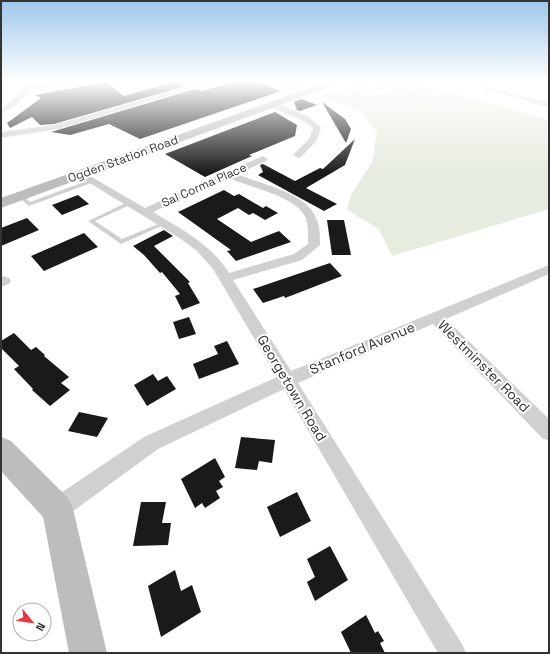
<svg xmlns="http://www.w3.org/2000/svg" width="550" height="654" viewBox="0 0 550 654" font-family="'Space Grotesk',sans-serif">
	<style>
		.green { fill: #e6ecdf }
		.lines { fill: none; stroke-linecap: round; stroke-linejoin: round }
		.stream { stroke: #cfe2ee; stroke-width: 2 }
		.building { fill: #1a1a1a }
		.lane { fill: #d0d0d0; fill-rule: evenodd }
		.street { fill: #d0d0d0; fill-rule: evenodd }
		.secondary { fill: #bdbdbd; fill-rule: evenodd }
		.labels { text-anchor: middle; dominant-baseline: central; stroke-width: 4; stroke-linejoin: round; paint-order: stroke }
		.far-street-label { font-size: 12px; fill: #333; stroke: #fff }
		.street-label { font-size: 14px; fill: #333; stroke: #fff }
	</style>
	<rect width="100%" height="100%" fill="#fff"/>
	<!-- green -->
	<path class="green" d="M381 82H412L549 120V209L392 256 379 229 347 210 351 195 372 162 377 132 359 110 321 97C342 87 359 89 381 95L391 89Z"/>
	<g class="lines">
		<!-- stream -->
		<path class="stream" d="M383 82 393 89 416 96 418 102"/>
	</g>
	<!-- building -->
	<g class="building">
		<path d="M106 82 124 96 173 82 186 86 54 124 40 125 32 117 10 128 7 123 41 98 35 95Z"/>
		<path d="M233 82H258L281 91 140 139 109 124 70 135 51 132 195 89 202 91Z"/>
		<path d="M301 99 317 105 300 111 297 110 294 102Z"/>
		<path d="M322 102 345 119 351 129 346 143Z"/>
		<path d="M275 112 297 125 295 136 249 155 252 156 205 177 165 154Z"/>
		<path d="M355 139 345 165 306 188 337 204 324 211 258 175 263 172 260 165 263 164 295 181 320 168 323 169Z"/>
		<path d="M224 190 234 196 239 194 263 208 266 206 278 213 265 220 253 213 249 215 238 208 217 219 251 242 279 231 291 242 236 261 227 251 231 250 178 212Z"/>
		<path d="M78 195 89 204 62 215 52 205Z"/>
		<path d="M27 218 39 230 1 246V228Z"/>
		<path d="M327 220H344L351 255H332Z"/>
		<path d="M164 230 173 236 154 246 190 282 188 283 200 303 182 310 175 296 180 294 162 272 160 273 144 255 133 246Z"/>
		<path d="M84 233 98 247 44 271 31 256Z"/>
		<path d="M330 263 342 276 285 298 284 296 263 303 253 289Z"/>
		<path d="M189 317 196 334 179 339 173 322Z"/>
		<path d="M14 333 31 350 36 347 45 355 44 356 69 377 61 383 70 390 50 406 32 390 33 389 14 369 19 366 1 348V341Z"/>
		<path d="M227 341 239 364 199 379 193 364 218 354 214 346Z"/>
		<path d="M153 374 158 381 167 376 176 389 147 406 134 385Z"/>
		<path d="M79 412 108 418 97 437 68 431Z"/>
		<path d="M241 437 275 440 272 463 259 461 257 470 235 468Z"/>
		<path d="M215 458 225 477 219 481 223 487 216 491 220 498 205 508 202 503 195 508 181 479Z"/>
		<path d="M297 492 311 521 280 537 267 507Z"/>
		<path d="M141 502H166L162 523H171L168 545 133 546Z"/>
		<path d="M330 546 348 580 315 601 307 582 315 577 307 559Z"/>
		<path d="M175 570 181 591 192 585 201 612 161 637 148 586Z"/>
		<path d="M366 615 375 633 378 631 384 641 380 643 385 653H351L341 632Z"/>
	</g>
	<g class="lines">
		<!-- lane -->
		<g class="lane">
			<path d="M344 82C357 81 368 91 381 87L380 86 372 82H377L383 84 385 88C373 94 355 88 344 82Z"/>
			<path d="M92 179 95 181 94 182 29 206 17 196 22 195 30 202Z"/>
			<path d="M130 201 132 202V204L95 221 122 239 163 222H167L168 223 121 244 88 221Z"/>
		</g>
		<!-- street -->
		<g class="street">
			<path d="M27 82H33L32 86 67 82H86L83 84 30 90 17 104 1 114V109L19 94Z"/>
			<path d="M204 82H213L58 129 1 138V132L54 125Z"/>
			<path d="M276 82H285L310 91 305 92Z"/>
			<path d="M474 82H481L491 88 549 103V107L487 90Z"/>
			<path d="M269 102H275L307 116 321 127 317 140 301 157 298 158 293 155 309 139 313 128 301 120 269 106Z"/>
			<path d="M263 156 268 159 266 161 237 174C260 184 306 192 316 218 320 226 320 236 320 245L302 260 233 280 291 371 549 265V274L446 319 549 419V441L542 438 433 324 298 383 462 644 466 653H438L284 389 158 449 65 517 57 520 49 517 46 509 49 501 144 437 277 377 213 269 197 251 181 239 75 174 80 171 83 172 145 208ZM229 178C249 187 289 195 303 213 309 221 308 234 308 244L294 254 229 273C211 244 181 229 153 212Z"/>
			<path d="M4 276 9 278 11 281 9 284 1 287V277Z"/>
		</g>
		<!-- secondary -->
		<g class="secondary">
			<path d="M326 82H339L337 84 1 208V198Z"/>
			<path d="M1 437 11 441 68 498 73 509 107 653H69L43 517 1 471Z"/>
		</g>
	</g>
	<!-- sky -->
	<linearGradient id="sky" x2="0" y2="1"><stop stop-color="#9ec6ea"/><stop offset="0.47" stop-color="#fff"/><stop offset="1" stop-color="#fff" stop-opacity="0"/></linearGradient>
	<rect width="550" height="173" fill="url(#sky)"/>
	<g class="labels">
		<!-- far-street labels -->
		<g class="far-street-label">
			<text transform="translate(123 159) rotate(-20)">Ogden Station Road</text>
			<text transform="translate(204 185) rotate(-24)">Sal Corma Place</text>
		</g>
		<!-- street labels -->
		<g class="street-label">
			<text transform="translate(362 348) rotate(-23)">Stanford Avenue</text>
			<text transform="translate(484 366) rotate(45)">Westminster Road</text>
			<text transform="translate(292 388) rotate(59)">Georgetown Road</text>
		</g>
	</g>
	<!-- border -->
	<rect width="550" height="654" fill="none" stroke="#333333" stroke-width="4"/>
	<!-- north arrow -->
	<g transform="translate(32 622) rotate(119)"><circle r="19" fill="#ffffff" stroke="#adadad"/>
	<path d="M0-3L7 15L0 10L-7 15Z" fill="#e63946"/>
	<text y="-6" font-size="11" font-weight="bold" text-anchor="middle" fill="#333333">N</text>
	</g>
</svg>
